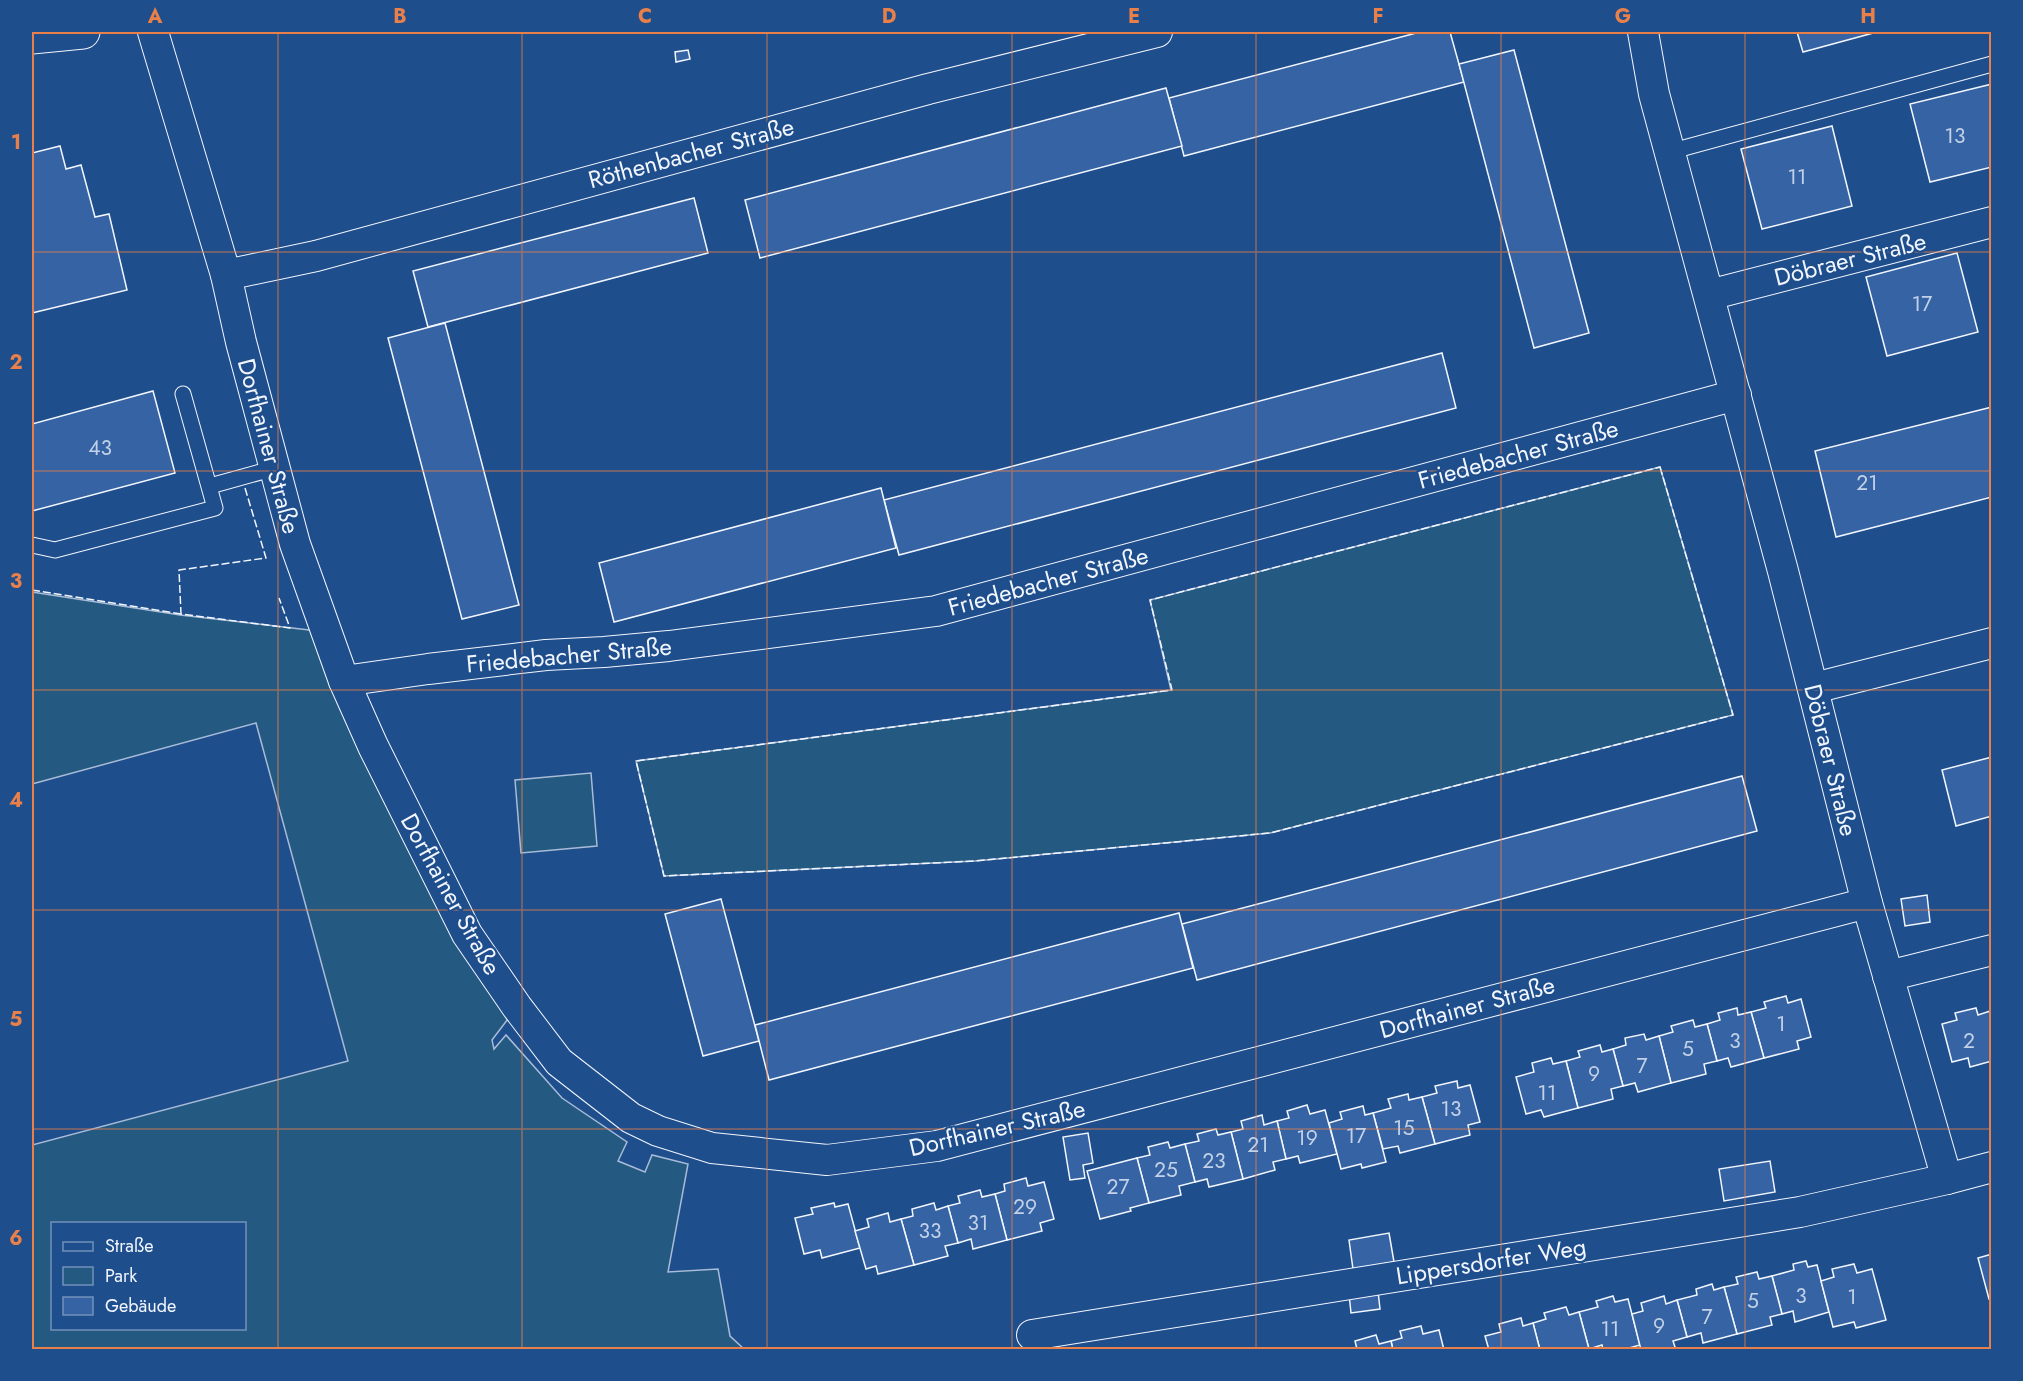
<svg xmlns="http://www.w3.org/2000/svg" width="2023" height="1381" viewBox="0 0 2023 1381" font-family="Jost,sans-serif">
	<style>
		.green { fill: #245a82; stroke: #a8bbd7; stroke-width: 1.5; fill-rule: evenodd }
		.building { fill: #3563a3; stroke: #f2f6ff; stroke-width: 1.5 }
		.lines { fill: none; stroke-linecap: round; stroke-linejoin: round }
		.service-casing { stroke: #f2f6ff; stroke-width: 17 }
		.minor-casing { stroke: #f2f6ff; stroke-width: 32 }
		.tertiary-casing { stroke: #f2f6ff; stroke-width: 35 }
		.service { stroke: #1f4e8c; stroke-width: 15 }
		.minor { stroke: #1f4e8c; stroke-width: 30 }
		.tertiary { stroke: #1f4e8c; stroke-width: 33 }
		.fence { stroke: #f2f6ff; stroke-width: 1.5; stroke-dasharray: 8 3; stroke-linecap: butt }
		.grid { fill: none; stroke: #ea8049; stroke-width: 1.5; stroke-opacity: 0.55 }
		.labels { text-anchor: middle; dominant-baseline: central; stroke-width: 4.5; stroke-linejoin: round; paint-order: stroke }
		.number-label { font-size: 21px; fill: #c3d1e8 }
		.street-label { font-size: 24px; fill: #f2f6ff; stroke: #1f4e8c }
		.neatline { fill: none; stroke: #ea8049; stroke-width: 2 }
		.grid-label { font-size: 20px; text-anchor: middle; font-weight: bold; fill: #ea8049 }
	</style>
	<rect width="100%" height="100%" fill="#1f4e8c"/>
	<!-- green -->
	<g class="green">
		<path d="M1660 467 1733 715 1270 833 975 861 664 876 636 761 1171 690 1150 600Z"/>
		<path d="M32 592 180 615 326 632 517 1007 492 1040 494 1049 506 1035 562 1098 627 1142 618 1161 645 1172 652 1155 688 1164 668 1272 718 1269 730 1336 744 1349H32V1145L348 1061 256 723 32 784ZM52 1224H244V1328H52Z"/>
		<path d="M591 773 597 846 521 853 515 780Z"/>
	</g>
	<!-- building -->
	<g class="building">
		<path d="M1420 32H1450L1464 82 1184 156 1169 98Z"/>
		<path d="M1797 32H1877L1803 52Z"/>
		<path d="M688 50 690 59 676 62 675 52Z"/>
		<path d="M1514 50 1589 333 1534 348 1459 64Z"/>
		<path d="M1992 84V167L1930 182 1910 104Z"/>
		<path d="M1166 88 1182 146 760 258 745 200Z"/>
		<path d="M1832 126 1852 206 1762 229 1741 149Z"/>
		<path d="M60 146 66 169 81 165 95 217 109 214 127 290 32 313V153Z"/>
		<path d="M694 198 708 253 428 327 413 271Z"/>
		<path d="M1957 253 1978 332 1887 356 1866 277Z"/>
		<path d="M445 323 519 605 462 619 388 338Z"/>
		<path d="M1442 353 1456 408 899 555 884 500Z"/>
		<path d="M153 391 175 473 32 511V424Z"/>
		<path d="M1992 407V497L1836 537 1815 451Z"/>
		<path d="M881 488 896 548 614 622 599 563Z"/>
		<path d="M1992 757V816L1956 826 1942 770Z"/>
		<path d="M1742 776 1757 831 1197 980 1182 924Z"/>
		<path d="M1927 895 1930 922 1905 926 1901 899Z"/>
		<path d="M721 899 759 1041 703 1056 665 914Z"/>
		<path d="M1179 913 1193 968 769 1080 755 1025Z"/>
		<path d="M1786 996 1788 1003 1801 999 1811 1037 1797 1041 1799 1049 1764 1058 1751 1012 1766 1008 1764 1002Z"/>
		<path d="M1737 1008 1738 1015 1751 1012 1764 1058 1731 1067 1728 1058 1717 1061 1707 1024 1720 1020 1718 1013Z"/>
		<path d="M1976 1008 1978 1015 1990 1011 1992 1061 1970 1067 1968 1058 1952 1062 1942 1024 1957 1020 1955 1013Z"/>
		<path d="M1693 1020 1695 1027 1707 1024 1717 1061 1704 1064 1706 1074 1671 1083 1659 1036 1673 1032 1671 1026Z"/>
		<path d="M1644 1034 1646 1040 1659 1036 1671 1083 1638 1092 1635 1083 1623 1086 1613 1049 1626 1045 1625 1038Z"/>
		<path d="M1600 1045 1602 1052 1613 1049 1623 1086 1611 1089 1613 1099 1578 1108 1566 1061 1580 1057 1578 1051Z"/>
		<path d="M1551 1058 1553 1064 1566 1061 1578 1108 1544 1117 1541 1110 1526 1114 1516 1077 1534 1072 1532 1063Z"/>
		<path d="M1457 1081 1458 1088 1470 1085 1480 1122 1468 1125 1470 1135 1435 1144 1422 1097 1437 1093 1435 1086Z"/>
		<path d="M1408 1094 1409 1100 1422 1097 1435 1144 1400 1153 1398 1146 1383 1149 1373 1113 1391 1108 1388 1099Z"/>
		<path d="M1307 1105 1310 1114 1325 1110 1337 1154 1300 1163 1298 1156 1286 1159 1277 1121 1289 1118 1287 1111Z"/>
		<path d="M1363 1106 1365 1115 1373 1113 1386 1162 1362 1168 1361 1164 1341 1169 1329 1123 1342 1119 1340 1112Z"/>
		<path d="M1262 1115 1264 1125 1277 1121 1286 1159 1273 1162 1275 1170 1243 1179 1231 1132 1243 1129 1241 1121Z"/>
		<path d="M1216 1129 1218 1135 1231 1132 1243 1179 1209 1187 1207 1179 1195 1182 1185 1144 1199 1141 1197 1134Z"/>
		<path d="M1088 1133 1093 1163 1083 1165 1085 1178 1070 1180 1063 1137Z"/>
		<path d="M1168 1142 1170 1148 1185 1144 1195 1182 1179 1186 1181 1195 1149 1203 1137 1158 1150 1155 1148 1147Z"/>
		<path d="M1137 1158 1149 1203 1130 1208 1131 1211 1100 1219 1087 1171Z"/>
		<path d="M1770 1161 1775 1192 1724 1201 1719 1169Z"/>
		<path d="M1026 1178 1028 1186 1044 1182 1054 1219 1040 1223 1042 1231 1007 1240 995 1194 1005 1191 1004 1184Z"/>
		<path d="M980 1190 982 1197 995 1194 1007 1240 973 1249 971 1239 958 1243 948 1206 960 1203 958 1196Z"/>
		<path d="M834 1203 835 1207 848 1204 860 1248 822 1258 820 1250 804 1254 795 1218 813 1214 811 1208Z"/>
		<path d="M934 1203 936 1210 948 1206 958 1243 945 1246 948 1256 914 1265 901 1219 913 1216 912 1209Z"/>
		<path d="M888 1213 890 1222 901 1219 914 1265 878 1274 876 1266 866 1269 855 1231 869 1227 867 1219Z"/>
		<path d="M1389 1233 1394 1262 1353 1269 1349 1240Z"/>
		<path d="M1992 1254V1298L1989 1299 1978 1258Z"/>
		<path d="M1806 1261 1808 1267 1817 1265 1829 1312 1795 1322 1793 1311 1782 1314 1772 1276 1794 1270 1793 1264Z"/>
		<path d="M1854 1264 1857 1273 1872 1269 1886 1320 1856 1328 1854 1322 1833 1327 1821 1281 1834 1277 1832 1269Z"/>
		<path d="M1757 1272 1759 1279 1772 1276 1782 1314 1770 1317 1772 1325 1737 1334 1724 1287 1738 1284 1736 1277Z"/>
		<path d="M1712 1284 1714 1290 1724 1287 1737 1334 1703 1343 1701 1333 1687 1337 1677 1300 1697 1295 1696 1289Z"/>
		<path d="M1378 1291 1380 1309 1351 1313 1349 1294Z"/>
		<path d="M1613 1296 1615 1302 1628 1299 1640 1345 1622 1350H1603L1602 1345 1589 1349 1579 1312 1598 1307 1596 1301Z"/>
		<path d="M1664 1296 1666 1304 1677 1300 1687 1337 1673 1341 1676 1350H1641L1632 1314 1643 1311 1641 1303Z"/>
		<path d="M1566 1307 1569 1315 1579 1312 1589 1349 1540 1350 1533 1323 1546 1319 1544 1313Z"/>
		<path d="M1521 1318 1523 1326 1533 1323 1540 1350H1489L1485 1336 1501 1332 1499 1324Z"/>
		<path d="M1421 1326 1423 1334 1439 1330 1444 1350H1393L1391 1341 1402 1338 1400 1331Z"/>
		<path d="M1376 1335 1379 1344 1391 1341 1393 1350H1354L1357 1349 1355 1341Z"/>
	</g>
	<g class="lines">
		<!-- service casing -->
		<g class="service-casing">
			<g id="service">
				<path d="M1669 152 1992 64"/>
				<path d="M210 486 275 468"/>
				<path d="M32 545 55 550 215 508 183 394"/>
			</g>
		</g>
		<!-- minor casing -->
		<g class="minor-casing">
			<g id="minor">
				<path d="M153 32 226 275 241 342 295 544 344 681 373 746 467 934 517 1007 559 1062 631 1118 658 1131 712 1148 827 1160 937 1146 1867 903"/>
				<path d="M1643 32 1654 94 1783 571 1867 903 1947 1179 1992 1167"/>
				<path d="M226 275 316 256 928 89 1157 32"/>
				<path d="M1709 295 1992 222"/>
				<path d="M344 681 428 669 546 655 604 652 669 646 936 611 1736 395"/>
				<path d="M1814 688 1992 643"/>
				<path d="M1888 976 1992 950"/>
				<path d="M1032 1335 1800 1212 1947 1179"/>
			</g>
		</g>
		<!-- tertiary casing -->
		<g class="tertiary-casing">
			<path id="tertiary" d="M32 37 83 32"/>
		</g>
		<!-- service -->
		<use href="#service" class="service"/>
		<!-- minor -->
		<use href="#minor" class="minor"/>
		<!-- tertiary -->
		<use href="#tertiary" class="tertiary"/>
		<!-- fence -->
		<g class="fence">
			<path d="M1660 467 1733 715 1270 833 975 861 664 876 636 761 1172 690 1150 600Z"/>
			<path d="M245 488 266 558 179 570 181 614 290 628 279 598"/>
			<path d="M32 590 181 614"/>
		</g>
	</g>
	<!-- grid -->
	<path class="grid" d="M278 32V1350M522 32V1350M767 32V1350M1012 32V1350M1256 32V1350M1501 32V1350M1745 32V1350M32 252H1992M32 471H1992M32 690H1992M32 910H1992M32 1129H1992"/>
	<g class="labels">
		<!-- number labels -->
		<g class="number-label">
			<text x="1955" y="136">13</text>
			<text x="1797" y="177">11</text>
			<text x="1922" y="304">17</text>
			<text x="100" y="448">43</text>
			<text x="1867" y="483">21</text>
			<text x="1781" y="1024">1</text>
			<text x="1735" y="1041">3</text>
			<text x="1969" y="1041">2</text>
			<text x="1688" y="1049">5</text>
			<text x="1642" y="1066">7</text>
			<text x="1594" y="1074">9</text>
			<text x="1547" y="1093">11</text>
			<text x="1451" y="1109">13</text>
			<text x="1404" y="1128">15</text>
			<text x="1356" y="1136">17</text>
			<text x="1307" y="1138">19</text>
			<text x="1258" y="1145">21</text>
			<text x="1214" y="1161">23</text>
			<text x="1166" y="1170">25</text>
			<text x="1118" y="1187">27</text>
			<text x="1025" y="1207">29</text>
			<text x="978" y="1223">31</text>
			<text x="930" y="1231">33</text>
			<text x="1801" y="1296">3</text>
			<text x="1852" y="1297">1</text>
			<text x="1753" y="1301">5</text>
			<text x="1707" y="1317">7</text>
			<text x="1659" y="1326">9</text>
			<text x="1610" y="1329">11</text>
		</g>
		<!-- street labels -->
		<g class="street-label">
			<text transform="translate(691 153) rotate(-15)">Röthenbacher Straße</text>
			<text transform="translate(1850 259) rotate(-14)">Döbraer Straße</text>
			<text transform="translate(269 446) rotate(75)">Dorfhainer Straße</text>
			<text transform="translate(1518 454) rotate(-15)">Friedebacher Straße</text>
			<text transform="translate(1048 581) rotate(-15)">Friedebacher Straße</text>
			<text transform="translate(569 655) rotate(-5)">Friedebacher Straße</text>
			<text transform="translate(1831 760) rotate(76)">Döbraer Straße</text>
			<text transform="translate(451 894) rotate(61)">Dorfhainer Straße</text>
			<text transform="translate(1467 1007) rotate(-15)">Dorfhainer Straße</text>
			<text transform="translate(997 1128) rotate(-13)">Dorfhainer Straße</text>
			<text transform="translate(1491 1261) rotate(-9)">Lippersdorfer Weg</text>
		</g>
	</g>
	<!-- border -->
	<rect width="2023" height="1381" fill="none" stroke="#1f4e8c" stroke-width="66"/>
	<!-- legend -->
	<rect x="51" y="1222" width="195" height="108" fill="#1f4e8c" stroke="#7391ba" stroke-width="1.5"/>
	<rect x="63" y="1242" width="30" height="9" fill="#1f4e8c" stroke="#7391ba" stroke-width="1.5"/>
	<text x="105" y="1252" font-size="18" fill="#f2f6ff">Straße</text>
	<rect x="63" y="1267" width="30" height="18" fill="#245a82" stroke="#7391ba" stroke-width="1.5"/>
	<text x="105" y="1282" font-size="18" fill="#f2f6ff">Park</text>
	<rect x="63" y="1297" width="30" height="18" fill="#3563a3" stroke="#7391ba" stroke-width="1.5"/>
	<text x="105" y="1312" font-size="18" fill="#f2f6ff">Gebäude</text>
	<rect x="33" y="33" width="1957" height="1315" class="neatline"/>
	<g class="grid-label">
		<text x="155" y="23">A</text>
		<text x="400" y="23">B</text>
		<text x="645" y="23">C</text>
		<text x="889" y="23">D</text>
		<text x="1134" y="23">E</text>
		<text x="1378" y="23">F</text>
		<text x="1623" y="23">G</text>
		<text x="1868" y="23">H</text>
		<text x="16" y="149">1</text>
		<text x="16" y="369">2</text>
		<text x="16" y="588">3</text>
		<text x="16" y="807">4</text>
		<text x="16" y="1026">5</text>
		<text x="16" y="1245">6</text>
	</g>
</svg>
